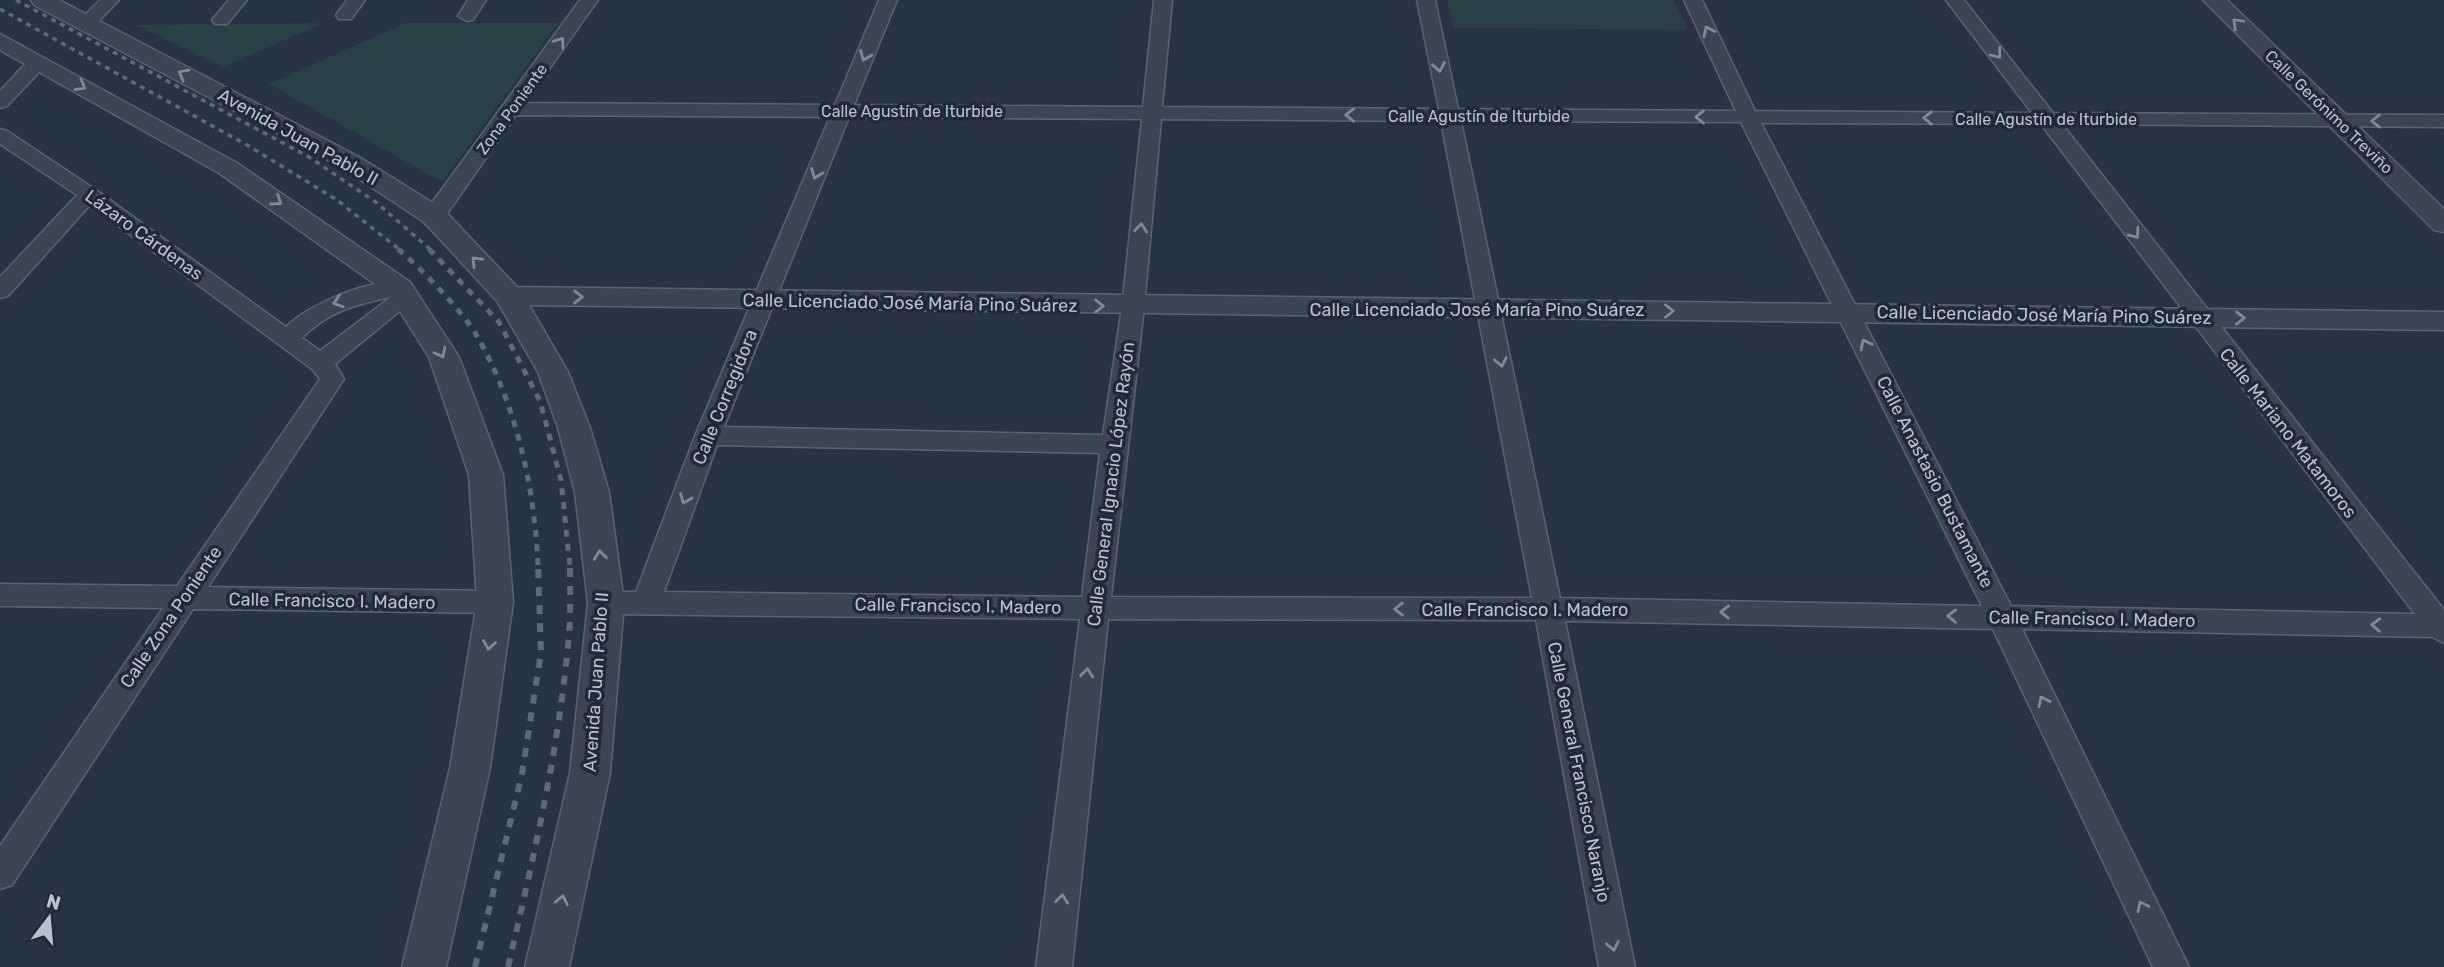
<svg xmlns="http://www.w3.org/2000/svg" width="2444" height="967" viewBox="0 0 2444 967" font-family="Rubik,sans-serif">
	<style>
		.green { fill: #2b4044 }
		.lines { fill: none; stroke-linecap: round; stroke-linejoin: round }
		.minor-casing { stroke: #5b6370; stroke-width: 3 }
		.tertiary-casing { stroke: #5b6370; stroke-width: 3 }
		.minor { fill: #3d4553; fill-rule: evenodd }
		.tertiary { fill: #3d4553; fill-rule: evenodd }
		.rail-far2 { stroke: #5f6979; stroke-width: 3.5; stroke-dasharray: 5 5; stroke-linecap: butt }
		.rail-far1 { stroke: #5f6979; stroke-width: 5; stroke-dasharray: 7 7; stroke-linecap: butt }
		.rail { stroke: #5f6979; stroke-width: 6; stroke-dasharray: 9 9; stroke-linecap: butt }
		.oneway { stroke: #828996 }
		.labels { text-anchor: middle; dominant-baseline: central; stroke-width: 7; stroke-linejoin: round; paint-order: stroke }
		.far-street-label { font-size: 16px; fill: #bac1cc; stroke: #212a38 }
		.street-label { font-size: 18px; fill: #bac1cc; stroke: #212a38 }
	</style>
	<rect width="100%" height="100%" fill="#293343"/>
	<!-- green -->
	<g class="green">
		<path d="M1447 0H1673L1689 30 1454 28Z"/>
		<path d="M324 23 223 67 136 25Z"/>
		<path d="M406 23H558L442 182 269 84Z"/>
	</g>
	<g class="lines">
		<!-- minor casing -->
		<g class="minor-casing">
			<g id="minor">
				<path d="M100 0H119L92 28H80L77 24 80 20Z"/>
				<path d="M229 0H247L227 24H215L212 20Z"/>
				<path d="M347 0H365L351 19H339L336 15Z"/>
				<path d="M468 0H486L473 20 467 21 458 16Z"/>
				<path d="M580 0H598L525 103 835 105 879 0H897L854 105 1143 107 1154 0H1172L1162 107 1439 109 1417 0H1435L1458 109 1736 111 1684 0H1702L1755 111 2032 113 1946 0H1964L2053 113 2444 115V127L2062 124 2444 610V643L2432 637 2022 629 2189 967H2153L1993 629 1565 621 1635 967H1599L1536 620 1108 619 1072 967H1036L1080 619 606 614 596 611 592 603 596 595 606 592H636L695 436 830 117 516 115 442 221H426L423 216 426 211ZM849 117 1142 119 1122 307 1103 435 724 427ZM1161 119 1441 121 1532 598 1111 597 1144 307ZM1461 121 1741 122 1982 606 1560 598ZM1761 123 2041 124 2415 614 2011 606ZM717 445 1100 453 1082 597 664 592Z"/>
				<path d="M38 56 47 62 45 66 7 106 0 108V91L31 58Z"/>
				<path d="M0 129 7 131 96 190 286 327C308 304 377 275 408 283L410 290 418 296 335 364 344 379 208 587 495 591 505 594 509 602 505 610 495 613 193 609 12 885 0 889V846L163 608 0 606V584L177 586 320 379 312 369 90 205 8 296 0 298V277L77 195 0 144ZM391 297 320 351 302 338C327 312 357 304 391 297Z"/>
			</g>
		</g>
		<!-- tertiary casing -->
		<g class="tertiary-casing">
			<g id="tertiary">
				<path d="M31 0H59L359 157 444 210 517 287 2444 312V330L529 305 568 372 590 428 609 492 624 603 610 773 569 967H525L570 773 588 603 575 492 558 428 538 372 497 301 424 222 341 167 34 5Z"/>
				<path d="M2203 0H2227L2444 209V232L2434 230Z"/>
				<path d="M0 34 237 163 410 282 459 357 503 475 513 602 490 768 446 967H402L450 768 477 602 469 475 429 357 389 294 219 173 0 50Z"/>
			</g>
		</g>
		<!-- minor -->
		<use href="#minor" class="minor"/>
		<!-- tertiary -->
		<use href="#tertiary" class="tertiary"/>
		<!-- rail-far2 -->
		<g class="rail-far2">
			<path d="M16 0 309 157 377 203 431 250"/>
			<path d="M0 9 247 145 337 200 400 250"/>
		</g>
		<!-- rail-far1 -->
		<g class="rail-far1">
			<path d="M398 249C418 265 464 313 477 336 516 404 535 488 538 567"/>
			<path d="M429 249 499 322 540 401 561 480 570 567"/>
		</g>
		<!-- rail -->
		<g class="rail">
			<path d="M475 967 522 774 541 652 538 565"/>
			<path d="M508 967C533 860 558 754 568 645 571 619 570 592 570 565"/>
		</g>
	</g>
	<!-- one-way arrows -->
	<defs><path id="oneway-chevron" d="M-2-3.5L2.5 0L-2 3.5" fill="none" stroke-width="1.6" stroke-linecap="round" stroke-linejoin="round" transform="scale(1.75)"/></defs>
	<g class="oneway">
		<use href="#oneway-chevron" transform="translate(2237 23) rotate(-136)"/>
		<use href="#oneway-chevron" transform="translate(1708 31) rotate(-116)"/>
		<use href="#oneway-chevron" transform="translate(560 42) rotate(-55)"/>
		<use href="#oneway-chevron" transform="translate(1997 54) rotate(52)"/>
		<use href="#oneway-chevron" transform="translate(865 56) rotate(112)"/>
		<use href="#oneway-chevron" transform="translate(1439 67) rotate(80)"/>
		<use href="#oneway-chevron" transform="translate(183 74) rotate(-152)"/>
		<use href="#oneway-chevron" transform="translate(81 86) rotate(29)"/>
		<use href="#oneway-chevron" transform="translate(1350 115) rotate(-179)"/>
		<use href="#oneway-chevron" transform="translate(1700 117) rotate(-180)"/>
		<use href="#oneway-chevron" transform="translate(1928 118) rotate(-179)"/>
		<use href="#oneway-chevron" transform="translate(2376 121) rotate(-180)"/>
		<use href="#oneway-chevron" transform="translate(816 174) rotate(112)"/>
		<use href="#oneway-chevron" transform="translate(277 201) rotate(35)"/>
		<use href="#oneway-chevron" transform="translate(1141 228) rotate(-84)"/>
		<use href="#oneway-chevron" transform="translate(2135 234) rotate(53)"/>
		<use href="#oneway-chevron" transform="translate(476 261) rotate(-134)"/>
		<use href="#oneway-chevron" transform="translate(578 297) rotate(1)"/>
		<use href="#oneway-chevron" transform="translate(338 302) rotate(162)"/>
		<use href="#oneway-chevron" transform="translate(1099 306) rotate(1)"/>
		<use href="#oneway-chevron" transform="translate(1669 311)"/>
		<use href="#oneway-chevron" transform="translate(2240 318) rotate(1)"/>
		<use href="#oneway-chevron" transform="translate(1865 344) rotate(-117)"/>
		<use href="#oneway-chevron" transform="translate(441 353) rotate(62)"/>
		<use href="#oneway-chevron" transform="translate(1501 362) rotate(79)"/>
		<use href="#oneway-chevron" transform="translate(685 499) rotate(111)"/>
		<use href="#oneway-chevron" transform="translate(600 555) rotate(-97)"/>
		<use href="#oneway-chevron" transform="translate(1399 609) rotate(-180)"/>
		<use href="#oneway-chevron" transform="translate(1725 612) rotate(-179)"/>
		<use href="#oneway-chevron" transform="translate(1952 616) rotate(-179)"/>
		<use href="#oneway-chevron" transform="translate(2376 625) rotate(-179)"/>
		<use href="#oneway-chevron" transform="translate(489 645) rotate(99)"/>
		<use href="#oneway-chevron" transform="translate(1087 673) rotate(-84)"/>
		<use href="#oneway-chevron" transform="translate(2043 701) rotate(-116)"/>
		<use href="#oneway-chevron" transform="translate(1062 899) rotate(-84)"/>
		<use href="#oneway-chevron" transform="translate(562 900) rotate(-78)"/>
		<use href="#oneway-chevron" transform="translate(2142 906) rotate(-116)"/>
		<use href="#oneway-chevron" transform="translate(1613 946) rotate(79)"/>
	</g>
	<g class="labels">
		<!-- far-street labels -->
		<g class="far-street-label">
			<text transform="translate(512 109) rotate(-54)">Zona Poniente</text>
			<text x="912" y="111">Calle Agustín de Iturbide</text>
			<text transform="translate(2329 112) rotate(44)">Calle Gerónimo Treviño</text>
			<text x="1479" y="116">Calle Agustín de Iturbide</text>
			<text x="2046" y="119">Calle Agustín de Iturbide</text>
		</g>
		<!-- street labels -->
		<g class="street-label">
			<text transform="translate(298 137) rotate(29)">Avenida Juan Pablo II</text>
			<text transform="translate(144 235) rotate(36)">Lázaro Cárdenas</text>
			<text transform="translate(910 303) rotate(1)">Calle Licenciado José María Pino Suárez</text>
			<text x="1477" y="310">Calle Licenciado José María Pino Suárez</text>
			<text transform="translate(2044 315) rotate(1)">Calle Licenciado José María Pino Suárez</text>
			<text transform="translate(725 397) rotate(-68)">Calle Corregidora</text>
			<text transform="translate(2288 433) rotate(52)">Calle Mariano Matamoros</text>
			<text transform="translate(1935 482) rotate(63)">Calle Anastasio Bustamante</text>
			<text transform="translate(1111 484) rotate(-83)">Calle General Ignacio López Rayón</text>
			<text transform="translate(332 601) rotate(1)">Calle Francisco I. Madero</text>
			<text transform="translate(958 606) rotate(1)">Calle Francisco I. Madero</text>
			<text x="1525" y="610">Calle Francisco I. Madero</text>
			<text transform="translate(171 617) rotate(-56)">Calle Zona Poniente</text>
			<text transform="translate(2092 619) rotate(1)">Calle Francisco I. Madero</text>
			<text transform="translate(596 682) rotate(-86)">Avenida Juan Pablo II</text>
			<text transform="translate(1579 772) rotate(79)">Calle General Francisco Naranjo</text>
		</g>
	</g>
	<!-- north arrow -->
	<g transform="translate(49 918) rotate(16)" stroke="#212a38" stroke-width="5" paint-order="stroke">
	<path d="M0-5L12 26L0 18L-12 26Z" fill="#bac1cc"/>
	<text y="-10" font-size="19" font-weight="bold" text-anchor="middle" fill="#bac1cc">N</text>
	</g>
</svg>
